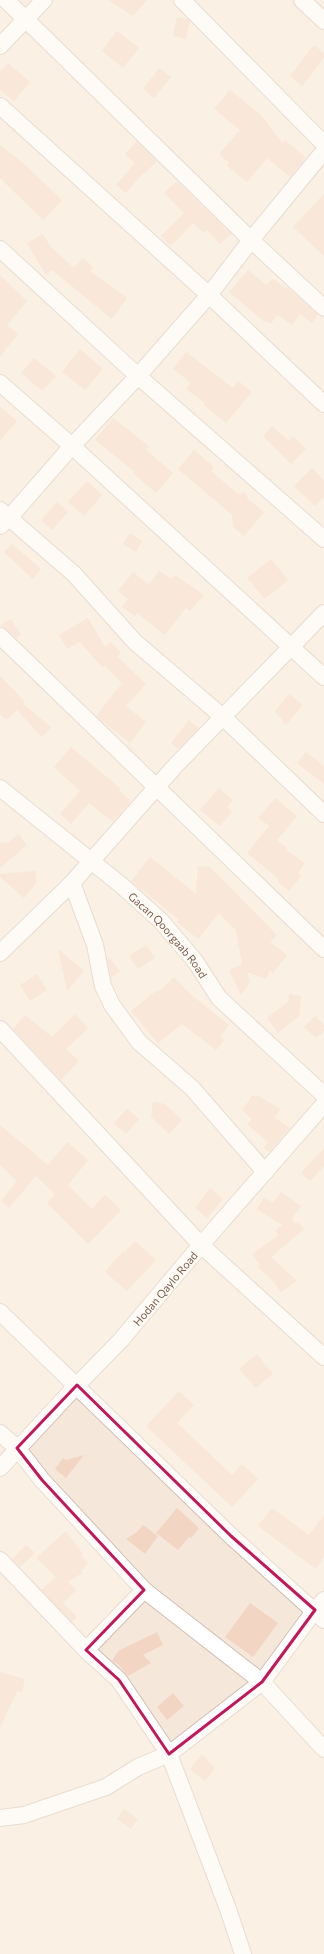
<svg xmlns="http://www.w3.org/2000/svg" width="324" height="1954" viewBox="0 0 324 1954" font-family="Commissioner,sans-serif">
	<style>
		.residential { fill: #f5e8da }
		.building { fill: #f3d5c3 }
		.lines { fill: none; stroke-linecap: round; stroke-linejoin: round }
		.minor-casing { stroke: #d1beb0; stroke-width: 18 }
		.minor { stroke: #fff; stroke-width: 16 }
		.marked { fill: none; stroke: #c2185b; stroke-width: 3; stroke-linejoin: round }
		.labels { text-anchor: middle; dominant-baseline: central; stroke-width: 3.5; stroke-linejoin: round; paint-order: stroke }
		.street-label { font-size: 11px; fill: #7a5c4d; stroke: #fffaf3 }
	</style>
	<rect width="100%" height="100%" fill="#fdf6ec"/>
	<!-- residential -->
	<rect class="residential" x="0" y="0" width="324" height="1954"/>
	<!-- building -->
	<g class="building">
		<path d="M108 0H147L133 16Z"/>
		<path d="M177 17 188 19 190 22 186 39 173 36Z"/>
		<path d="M117 31 139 48 123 68 102 51Z"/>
		<path d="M314 45 324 53V58L302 86 290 76Z"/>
		<path d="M8 63 30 82 14 101 0 90V72Z"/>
		<path d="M159 68 171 77 154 98 143 89Z"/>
		<path d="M230 90 261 115 282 143 285 140 306 158 290 177 267 158 247 182 227 166 229 163 219 154 240 130 214 109Z"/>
		<path d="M137 141 157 161 145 173 144 172 126 193 116 185 135 163 125 154Z"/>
		<path d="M0 145 23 163 62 200 43 220 0 178Z"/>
		<path d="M177 181 231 234 220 244 207 230 204 233 193 223 171 246 161 236 184 213 164 193Z"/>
		<path d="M324 194V256L293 227Z"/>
		<path d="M43 234 50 246 74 268 83 258 93 267 90 271 127 298 112 319 52 270 46 275 27 243Z"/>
		<path d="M248 270 266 285 273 278 285 288 287 287 318 315 312 323 300 314 292 325 278 315 270 324 266 321 265 322 229 292Z"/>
		<path d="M0 275 27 301 7 325 18 334 0 357Z"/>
		<path d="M80 349 103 369 85 390 62 372Z"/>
		<path d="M186 352 233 388 238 381 252 392 226 423 204 405 205 403 186 389 191 383 173 369Z"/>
		<path d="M34 358 56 376 42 391 21 373Z"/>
		<path d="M0 407 17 421 0 441Z"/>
		<path d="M113 418 149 446 146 450 173 473 156 493 133 473 135 472 95 440Z"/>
		<path d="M272 426 289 441 293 436 306 449 291 464 263 436Z"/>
		<path d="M194 450 214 467 211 471 238 494 245 492 248 499 264 512 244 536 233 527 232 515 178 469Z"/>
		<path d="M312 468 324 480V497L315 506 294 486Z"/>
		<path d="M87 481 102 495 84 516 68 502Z"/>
		<path d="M57 502 68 512 52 530 41 520Z"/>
		<path d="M130 533 142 541 136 552 123 544Z"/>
		<path d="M12 544 41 569 33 579 4 552Z"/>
		<path d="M271 559 288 580 265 599 247 578Z"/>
		<path d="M159 571 172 579 175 575 204 595 190 611 186 608 165 635 137 613 135 616 122 607 128 599 118 591 133 572 149 585Z"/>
		<path d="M88 618 105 647 111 642 121 653 117 656 146 684 126 706 146 722 130 743 96 716 122 683 105 666 103 668 80 642 67 649 59 635Z"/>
		<path d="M11 619 21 635 16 638 0 625Z"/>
		<path d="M0 676 25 702 23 704 51 727 42 737 17 710 6 720 0 714Z"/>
		<path d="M289 694 303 705 286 725 275 711Z"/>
		<path d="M189 720 199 728 178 749 171 743Z"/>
		<path d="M71 747 121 789 119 791 131 801 113 822 89 803 71 824 60 814 80 791 54 767Z"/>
		<path d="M306 752 324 766V784L297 763Z"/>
		<path d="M219 788 233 800 227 807 232 812 220 826 200 810Z"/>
		<path d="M275 798 297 816 277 840 287 848 286 850 305 863 298 873 301 876 289 891 277 881 279 879 247 853 269 826 258 818Z"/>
		<path d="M18 834 27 845 0 868V843L9 842Z"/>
		<path d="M150 857 196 894 198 866 210 867 277 935 270 942 287 955 273 973 270 970 266 979 247 972 250 982 241 995 229 970 242 964 236 931 219 913 198 939 177 922 179 920 131 881Z"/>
		<path d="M36 871V883L24 898 0 877V874Z"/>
		<path d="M146 945 155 958 138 969 129 956Z"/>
		<path d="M58 949 84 971 67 991Z"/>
		<path d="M108 956 120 971 111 978 107 957Z"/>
		<path d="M37 974 47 990 30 1001 20 985Z"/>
		<path d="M174 977 190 994 229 1025 220 1037 224 1040 216 1050 182 1024 158 1043 131 1011 157 990 158 992Z"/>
		<path d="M289 994 301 996 299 1016 278 1033 267 1018 288 1002Z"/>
		<path d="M75 1014 88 1028 66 1049 79 1061 61 1080 13 1029 25 1015 52 1037Z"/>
		<path d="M315 1016 324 1025V1031L316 1038 304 1027Z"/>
		<path d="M253 1095 256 1097 257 1095 280 1109 275 1118 290 1128 269 1152 264 1148 268 1142 247 1124 252 1119 242 1110Z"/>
		<path d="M153 1102 165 1104 182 1120 169 1134 151 1117Z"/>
		<path d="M127 1109 139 1119 126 1134 114 1123Z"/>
		<path d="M0 1125 48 1165 67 1142 88 1160 68 1185 92 1209 105 1195 121 1210 88 1244 47 1203 55 1194 36 1176 9 1208 1 1201 17 1181 0 1165Z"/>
		<path d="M324 1148V1166L310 1181 301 1173Z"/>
		<path d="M210 1188 223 1199 207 1218 195 1208Z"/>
		<path d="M281 1192 301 1206 292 1219 296 1224 298 1222 304 1229 271 1257 297 1281 281 1292 274 1282 258 1267 260 1265 252 1254 279 1235 275 1231 282 1225 257 1209 264 1198 273 1203Z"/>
		<path d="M135 1241 156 1260 127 1291 105 1272 123 1251 125 1252Z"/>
		<path d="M257 1354 273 1374 256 1388 239 1369Z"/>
		<path d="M179 1391 194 1405 177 1423 232 1475 242 1464 258 1479 232 1507 146 1426Z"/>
		<path d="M84 1455 66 1478 55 1469 63 1458 66 1460Z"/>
		<path d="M177 1508 199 1528 191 1538 189 1537 178 1550 156 1533Z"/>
		<path d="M272 1508 309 1535 324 1515V1557L316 1569 258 1526Z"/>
		<path d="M143 1525 158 1536 145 1554 126 1539 137 1532Z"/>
		<path d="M66 1531 83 1554 81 1556 88 1563 81 1571 82 1573 68 1582 76 1590 63 1603 77 1617 72 1622 41 1590 56 1577 36 1558Z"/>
		<path d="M26 1545 35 1553 20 1567 12 1559Z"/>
		<path d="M250 1603 278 1623 253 1657 225 1637Z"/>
		<path d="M157 1632 163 1645 143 1655 151 1663 128 1676 119 1665 112 1661 118 1651Z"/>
		<path d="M0 1672 25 1679 22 1692 17 1691 0 1728Z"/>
		<path d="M173 1693 184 1706 167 1720 157 1707Z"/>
		<path d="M202 1754 215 1769 205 1781 190 1769Z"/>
		<path d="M124 1809 138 1819 131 1829 117 1819Z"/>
	</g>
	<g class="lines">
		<!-- minor casing -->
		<g class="minor-casing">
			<g id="minor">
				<path d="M6 0 251 240 324 308"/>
				<path d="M182 0 324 144"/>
				<path d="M302 0 324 21"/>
				<path d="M0 46 44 0"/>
				<path d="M0 106 209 295 324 404"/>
				<path d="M0 249 138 376 324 539"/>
				<path d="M0 383 72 446 324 677"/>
				<path d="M0 510 74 574 135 642 223 717 324 814"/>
				<path d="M0 526 9 518 72 446 138 376 209 295 251 240 324 151"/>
				<path d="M0 636 324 949"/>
				<path id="s1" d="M0 788 121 885 161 921 195 961 219 998 324 1095"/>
				<path d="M72 883 95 945 103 986 112 1005 139 1042 192 1088 265 1172"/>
				<path d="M0 953 72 883 176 765 324 613"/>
				<path d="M0 1029 201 1245 324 1357"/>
				<path d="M0 1312 231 1536 324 1620"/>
				<path d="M0 1433 17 1448 42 1480 144 1590 262 1682 324 1749"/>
				<path id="s2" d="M0 1468 77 1385 121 1340 201 1245 324 1104"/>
				<path d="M0 1560 86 1650 119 1680 169 1754 228 1909 243 1954"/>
				<path d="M86 1650 144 1590"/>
				<path d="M0 1818 24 1815 106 1787 138 1767 169 1754 262 1682 315 1610 324 1600"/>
			</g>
		</g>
		<!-- minor -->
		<use href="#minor" class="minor"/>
	</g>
	<!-- marked area -->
	<path d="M0 0H324V1954H0ZM77 1385 231 1536 315 1610 262 1682 169 1754 119 1680 86 1650 144 1590 42 1480 17 1448Z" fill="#fdf6ec" fill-opacity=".55" fill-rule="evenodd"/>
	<path class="marked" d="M77 1385 231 1536 315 1610 262 1682 169 1754 119 1680 86 1650 144 1590 42 1480 17 1448Z"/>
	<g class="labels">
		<!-- street labels -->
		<g class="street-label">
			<text stroke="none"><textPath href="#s1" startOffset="224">Gacan Qoorgaab Road</textPath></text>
			<text stroke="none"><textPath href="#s2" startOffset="244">Hodan Qaylo Road</textPath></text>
		</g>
	</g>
</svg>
